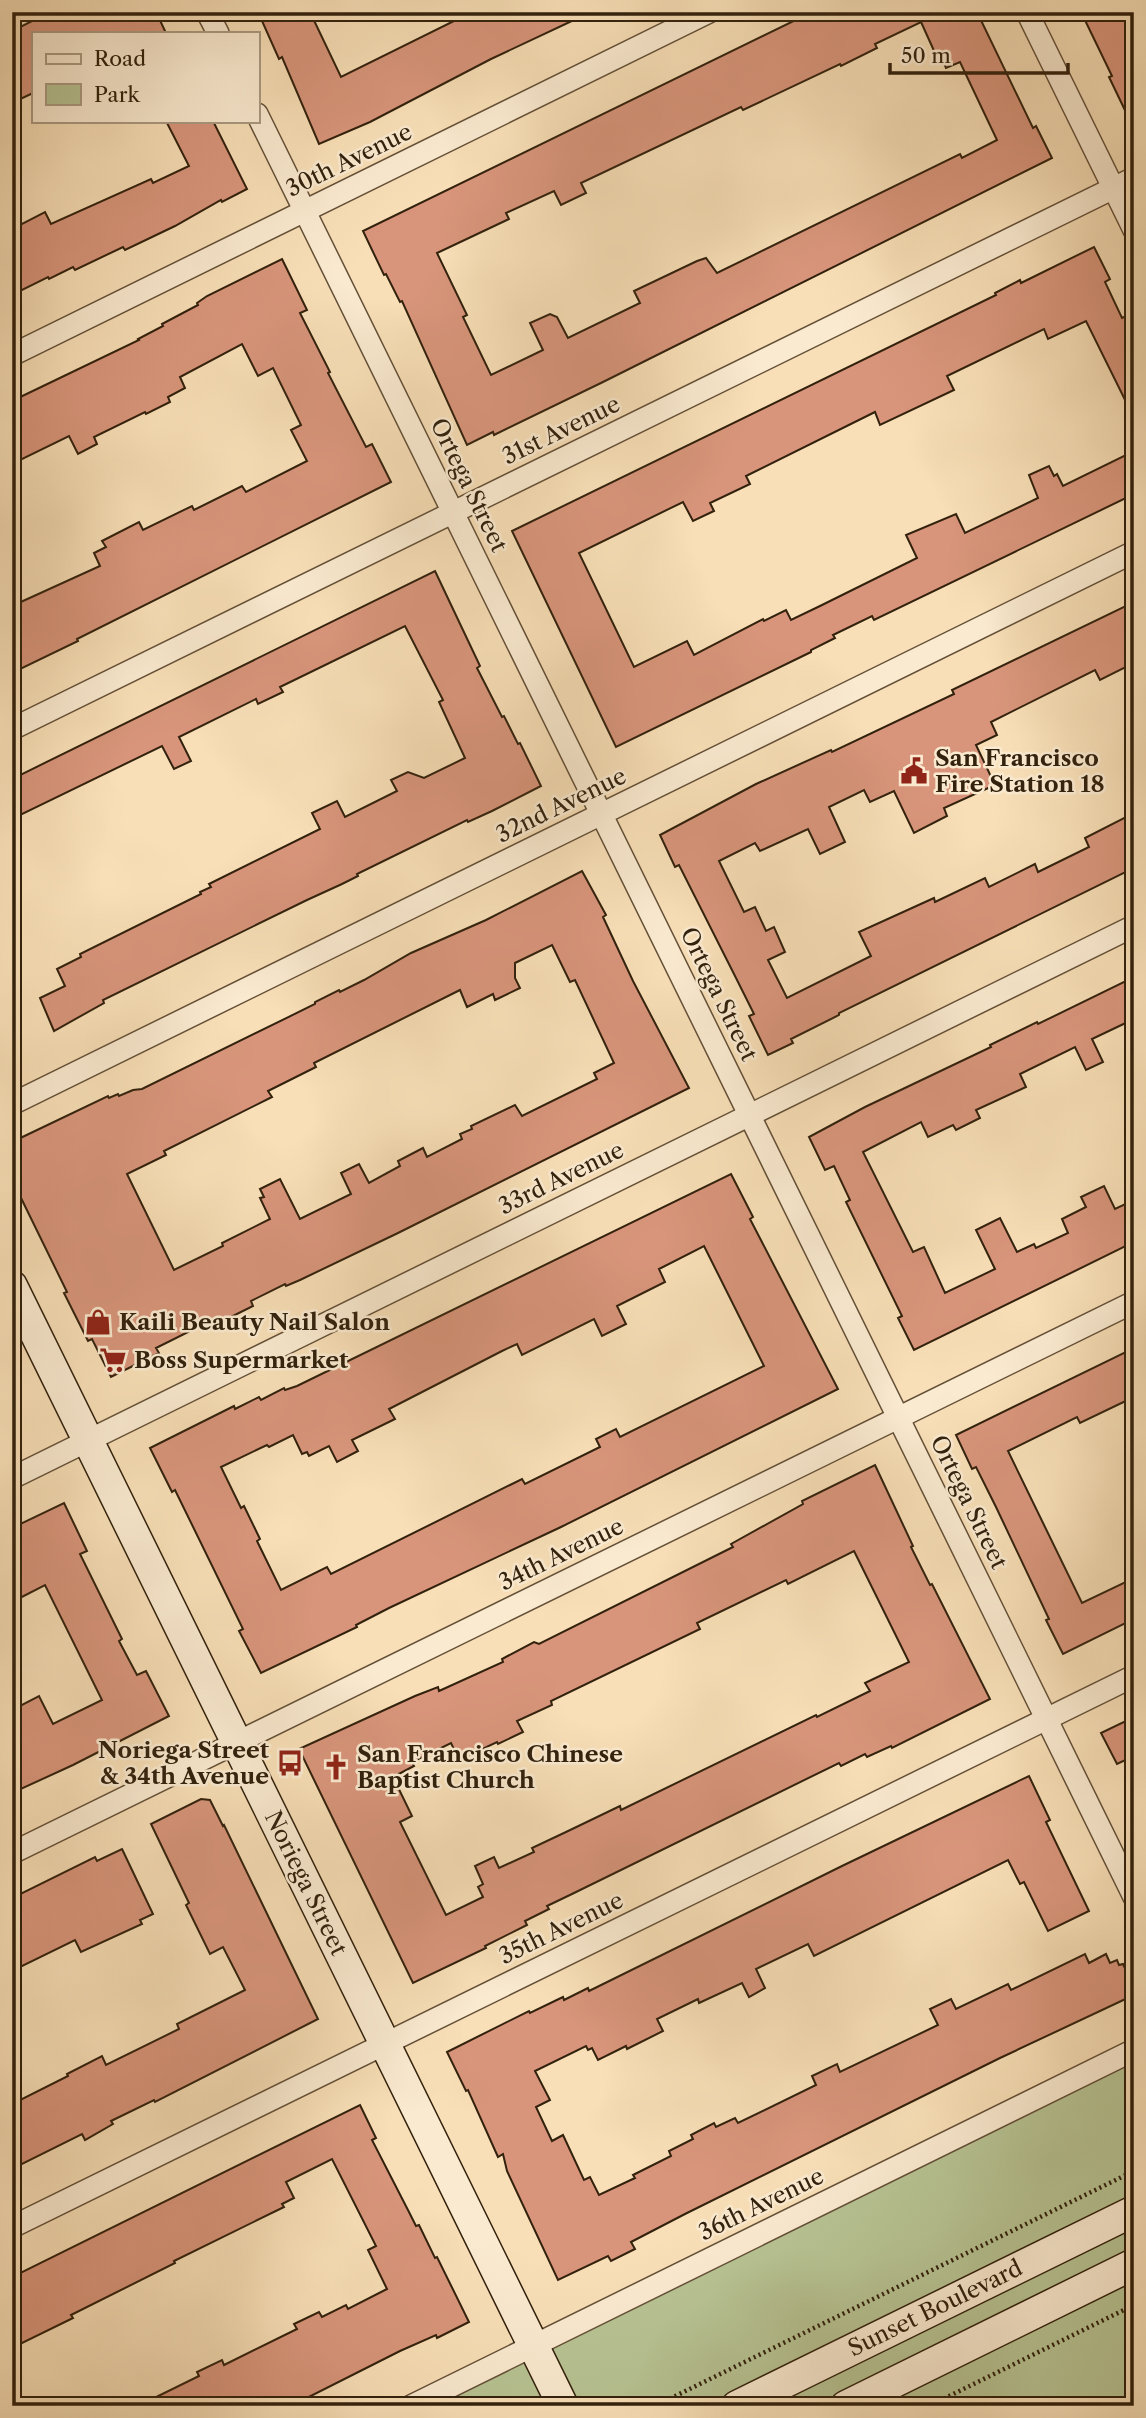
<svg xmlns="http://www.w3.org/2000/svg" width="1146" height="2418" viewBox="0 0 1146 2418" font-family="'Libre Caslon Text',serif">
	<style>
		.green { fill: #b7c393; stroke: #747250; stroke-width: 2 }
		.building { fill: #d8957b; stroke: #32210d; stroke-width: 2; fill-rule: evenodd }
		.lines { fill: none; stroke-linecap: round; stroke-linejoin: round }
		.street-casing { stroke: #645038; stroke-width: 24 }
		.secondary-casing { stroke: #32210d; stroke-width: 33 }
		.path { stroke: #32210d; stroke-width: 4.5; stroke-dasharray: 2 3.5; stroke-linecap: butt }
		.street { stroke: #faead0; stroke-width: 21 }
		.secondary { stroke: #faead0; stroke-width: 30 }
		.labels { text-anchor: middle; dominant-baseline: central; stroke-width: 5; stroke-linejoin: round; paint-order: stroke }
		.street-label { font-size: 23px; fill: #32210d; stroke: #faead0 }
		.poi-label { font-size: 23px; font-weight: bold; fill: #32210d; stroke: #faead0; text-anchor: start }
	</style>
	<rect width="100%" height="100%" fill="#f8dfb7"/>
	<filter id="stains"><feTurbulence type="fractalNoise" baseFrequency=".00286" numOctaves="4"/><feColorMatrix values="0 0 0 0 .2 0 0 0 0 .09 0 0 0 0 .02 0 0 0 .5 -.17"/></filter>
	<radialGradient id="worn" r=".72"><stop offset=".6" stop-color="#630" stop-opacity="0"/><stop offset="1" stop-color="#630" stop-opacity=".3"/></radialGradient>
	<!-- green -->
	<path class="green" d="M1134 2050V2406H411Z"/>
	<!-- building -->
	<g class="building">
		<path d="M50 12H156L166 33H33V93L12 103V31Z"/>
		<path d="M258 12H310L341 77 472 12H591L491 59 370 122 319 144 282 57 279 59Z"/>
		<path d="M812 12H977L1033 128 1036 126 1052 158 603 382 494 435 493 432 467 445 402 301 400 302 386 274 384 275 363 231ZM921 22 935 53 939 52 946 68 960 62 997 140 962 158 960 154 717 273 706 258 697 261 634 291 640 303 568 338 557 317 550 314 530 323 543 350 491 375 463 317 467 315 437 253 509 219 506 213 554 191 561 205 586 193 581 183 741 107 743 110 840 64 841 66 877 48 875 44Z"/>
		<path d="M1081 12H1121L1134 39V129L1109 77 1112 76Z"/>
		<path d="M166 121H213L247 189 222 202 221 200 175 226 125 250 123 247 75 270 73 267 49 279 48 277 12 295V229L45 212 51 224 151 179 153 183 189 166Z"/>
		<path d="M1094 247 1110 279 1105 282 1122 318 1126 316 1134 332V418L1086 321 1048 339 1044 329 947 376 954 390 880 425 875 412 746 476 750 484 710 503 714 511 693 521 683 502 579 553 634 667 687 641 694 655 763 619 764 621 786 610 791 620 820 606 917 558 906 535 956 514 965 533 1038 498 1029 475 1049 466 1054 476 1057 474 1063 486 1134 451V488L1126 492 1128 497 874 620 872 616 833 635 835 638 811 650V652L616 747 512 531 996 295 995 293 1020 280 1021 283Z"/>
		<path d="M282 259 307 310 300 313 330 372 328 373 366 447 372 444 391 482 77 639 78 641 12 673V606L100 566 94 553 106 547 102 541 139 522 143 530 192 506 194 510 242 486 246 492 307 461 291 430 301 425 273 368 258 376 242 344 180 377 185 388 168 397 170 402 146 414 145 412 94 437 97 444 78 454 69 436 12 464V401L139 340 138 339 163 326 162 324 198 305 197 303 207 296Z"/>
		<path d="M435 571 480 666 477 668 502 717 504 716 518 744 520 743 541 786 492 811 468 822 467 820 357 874 358 876 342 884 307 900 103 1000 104 1003 54 1031 40 998 65 986 57 969 81 957 80 954 201 894 200 892 211 887 209 884 320 829 312 813 337 801 345 817 397 791 391 780 408 772 424 778 465 758 439 702 443 700 405 626 280 687 283 692 258 704 256 699 179 737 191 761 174 769 162 746 12 819V779Z"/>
		<path d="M1134 602V663L1100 680 1095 670 991 722 997 735 976 745 995 785 944 808 947 816 914 833 894 791 870 802 864 790 829 807 845 842 820 854 808 829 760 851 755 843 719 861 744 912 755 907 766 931 774 927 785 952 768 960 787 998 871 956 859 932 934 898 935 902 985 878 989 887 1035 864 1038 872 1089 847 1085 838 1126 817 1134 832V868L839 1013V1015L791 1039 793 1043 768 1055 749 1016 754 1014 735 976 679 865 675 867 660 835 756 784 831 750 832 752 954 694 952 690Z"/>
		<path d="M582 871 606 915 603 917 633 981 689 1088 398 1233 300 1280 286 1286 285 1284 251 1301 253 1306 205 1330 202 1325 156 1348 159 1353 111 1377 92 1339 88 1341 64 1293 67 1292 21 1198 12 1203V1142L108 1096 109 1098 118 1094 119 1096 133 1090 142 1089 315 1004V1002L339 990 340 992 364 980 411 953 486 920ZM552 945 570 982 575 980 614 1063 594 1073 597 1079 522 1116 515 1105 471 1126 472 1129 460 1134 462 1139 427 1157 423 1148 398 1161 400 1166 369 1183 359 1164 341 1173 351 1194 300 1219 280 1179 260 1189 264 1197 260 1198 270 1219 222 1243 223 1246 174 1270 127 1174 166 1155 164 1151 272 1097 268 1091 316 1067 314 1063 460 990 467 1007 493 994 495 1000 520 988 515 978V963Z"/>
		<path d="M1134 977V1019L1092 1039 1103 1062 1086 1070 1075 1047 1020 1074 1026 1087 976 1110 980 1118 956 1130 953 1125 928 1137 921 1122 863 1152 913 1252 924 1247 945 1293 995 1269 976 1230 1000 1218 1017 1252 1034 1244 1036 1248 1068 1233 1062 1219 1086 1207 1081 1197 1104 1186 1115 1209 1134 1200V1242L914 1350 898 1318 902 1316 846 1202 850 1200 834 1166 825 1170 809 1137 865 1107 991 1047 990 1045 1037 1022 1038 1024Z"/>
		<path d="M731 1174 753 1217 750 1219 838 1389 561 1527 389 1608 356 1625 357 1627 261 1673 239 1631 243 1629 175 1490 172 1492 150 1448 234 1406 235 1409 259 1397 261 1400 284 1388 285 1390 297 1386ZM704 1246 764 1366 620 1437 616 1429 596 1439 600 1447 525 1484 522 1479 510 1485 331 1574 327 1567 281 1590 257 1541 260 1539 244 1506 241 1508 221 1467 267 1445 269 1447 293 1435 302 1454 307 1452 309 1456 329 1446 337 1462 358 1451 352 1440 395 1419 389 1409 502 1351 517 1344 522 1355 594 1319 602 1336 626 1324 617 1306 665 1282 659 1269Z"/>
		<path d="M1134 1348V1397L1080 1423 1077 1417 1008 1451 1082 1603 1134 1578V1619L1063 1654 1046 1620 1049 1619 996 1507 976 1467 972 1469 956 1435Z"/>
		<path d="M875 1465 913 1546 911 1547 930 1585 932 1584 990 1699 892 1748 891 1746 867 1757 865 1754 841 1766 839 1763 572 1894 547 1906 549 1909 525 1921 527 1925 485 1946 486 1948 413 1983 299 1749 415 1696 438 1687 439 1691 503 1662 502 1659 534 1642 539 1644 733 1547 731 1544 803 1504 802 1501ZM854 1551 909 1662 865 1683 870 1691 817 1717 816 1715 621 1810 620 1806 566 1832 532 1848 534 1852 499 1868 494 1857 475 1866 483 1884 478 1887 483 1897 446 1915 400 1822 412 1816 393 1777 414 1766 412 1762 451 1743 459 1760 497 1742 498 1744 523 1732 517 1721 552 1705 551 1701 700 1629 697 1623 786 1580 788 1584Z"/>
		<path d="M64 1503 87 1551 80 1554 122 1639 119 1641 137 1675 146 1671 169 1716 73 1765 12 1793V1710L39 1696 53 1724 102 1700 45 1585 12 1602V1528Z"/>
		<path d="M1134 1717V1756L1117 1764 1101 1733Z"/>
		<path d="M1029 1776 1050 1820 1046 1822 1089 1911 1048 1931 1024 1882 1020 1884 1008 1860 814 1956 808 1944 756 1969 765 1988 749 1997 742 1983 699 2003 698 1999 657 2019 663 2031 627 2049 626 2046 598 2060 592 2048 588 2050 586 2046 535 2071 550 2100 536 2107 552 2141 563 2135 584 2180 590 2177 599 2195 635 2178 633 2175 671 2156 669 2151 693 2139 691 2135 714 2123 716 2127 735 2118 738 2123 816 2085 812 2076 837 2064 840 2072 938 2025 930 2009 951 1999 956 2009 1008 1984 1011 1990 1085 1954 1089 1963 1106 1954 1110 1963 1117 1960 1119 1965 1123 1964 1134 1988V1995L1000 2058 685 2214 631 2242 635 2249 611 2261 608 2256 558 2280 507 2171 503 2154 498 2157 468 2090 466 2091 447 2052 529 2011 530 2013 563 1997 564 2000 588 1988 589 1991 842 1866Z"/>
		<path d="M201 1799 210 1800 223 1826 224 1825 318 2019 155 2102 154 2100 111 2121 113 2124 85 2140 82 2134 12 2169V2104L68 2076 67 2074 102 2056 106 2065 179 2029 177 2024 245 1990 223 1947 210 1954 186 1905 189 1903 151 1824Z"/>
		<path d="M122 1849 153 1914 140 1920 142 1924 81 1952 75 1940 12 1971V1898L95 1857 97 1861Z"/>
		<path d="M360 2105 376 2138 372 2140 409 2212 416 2226 419 2225 435 2258 437 2257 469 2322 437 2338 436 2335 400 2351 291 2406H138L199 2376 197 2372 222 2360 224 2365 297 2329 294 2324 319 2312 322 2317 346 2305 348 2309 387 2289 368 2250 376 2246 332 2159 286 2182 294 2198 282 2204 284 2207 174 2261 175 2263 71 2315 73 2318 12 2348V2277Z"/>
	</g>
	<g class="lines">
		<!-- street casing -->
		<g class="street-casing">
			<g id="street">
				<path d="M207 12 218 33"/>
				<path d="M1027 12 1134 230"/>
				<path d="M257 114 1134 1897"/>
				<path d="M12 355 709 12"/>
				<path d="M12 729 1134 178"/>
				<path d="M12 1104 1134 552"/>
				<path d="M12 1478 1134 926"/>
				<path d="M12 1853 1134 1302"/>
				<path d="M12 2227 1134 1676"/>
				<path d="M411 2406 1134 2050"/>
			</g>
		</g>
		<!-- secondary casing -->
		<g class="secondary-casing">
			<g id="secondary">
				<path d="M12 1286 563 2406"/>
				<path d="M737 2406 1134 2211"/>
				<path d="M846 2406 1134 2264"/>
			</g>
		</g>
		<!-- path -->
		<g class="path">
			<path d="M655 2406 1134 2171"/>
			<path d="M929 2406 1134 2305"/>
		</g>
		<!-- street -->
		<use href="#street" class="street"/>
		<!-- secondary -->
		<use href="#secondary" class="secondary"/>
	</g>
	<!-- icons -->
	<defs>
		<g id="civic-bare" transform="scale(2.1)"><path d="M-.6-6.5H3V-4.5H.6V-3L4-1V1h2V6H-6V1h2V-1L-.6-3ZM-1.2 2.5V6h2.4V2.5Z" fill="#8f2418" stroke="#faead0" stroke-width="2.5" paint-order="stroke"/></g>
		<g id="shop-bare" transform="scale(2.1)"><path d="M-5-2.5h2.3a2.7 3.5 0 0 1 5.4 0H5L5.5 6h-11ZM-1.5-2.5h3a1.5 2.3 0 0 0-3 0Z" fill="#8f2418" stroke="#faead0" stroke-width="2.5" paint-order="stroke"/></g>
		<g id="supermarket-bare" transform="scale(2.1)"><path d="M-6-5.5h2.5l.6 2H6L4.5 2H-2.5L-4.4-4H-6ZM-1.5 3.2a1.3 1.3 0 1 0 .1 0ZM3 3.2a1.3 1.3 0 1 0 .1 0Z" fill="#8f2418" stroke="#faead0" stroke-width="2.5" paint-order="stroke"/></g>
		<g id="bus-bare" transform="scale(2.1)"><path d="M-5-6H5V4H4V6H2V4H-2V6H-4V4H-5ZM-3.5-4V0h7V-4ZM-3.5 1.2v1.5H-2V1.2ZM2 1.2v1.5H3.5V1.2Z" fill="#8f2418" stroke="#faead0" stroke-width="2.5" paint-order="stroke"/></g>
		<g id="church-bare" transform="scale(2.1)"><path d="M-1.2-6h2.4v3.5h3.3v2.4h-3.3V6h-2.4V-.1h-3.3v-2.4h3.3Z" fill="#8f2418" stroke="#faead0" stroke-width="2.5" paint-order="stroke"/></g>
	</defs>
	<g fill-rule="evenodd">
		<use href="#civic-bare" x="914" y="771"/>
		<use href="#shop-bare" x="98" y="1322"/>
		<use href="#supermarket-bare" x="113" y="1360"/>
		<use href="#bus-bare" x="290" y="1763"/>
		<use href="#church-bare" x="336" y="1767"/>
	</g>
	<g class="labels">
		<!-- street labels -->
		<g class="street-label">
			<text transform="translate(349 160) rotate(-26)">30th Avenue</text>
			<text transform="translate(561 430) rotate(-26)">31st Avenue</text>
			<text transform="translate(469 485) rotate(64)">Ortega Street</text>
			<text transform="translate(561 805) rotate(-26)">32nd Avenue</text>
			<text transform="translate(719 994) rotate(64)">Ortega Street</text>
			<text transform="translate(561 1178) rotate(-26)">33rd Avenue</text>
			<text transform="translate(969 1502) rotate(64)">Ortega Street</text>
			<text transform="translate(561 1554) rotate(-26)">34th Avenue</text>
			<text transform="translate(306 1883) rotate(64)">Noriega Street</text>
			<text transform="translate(561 1928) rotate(-26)">35th Avenue</text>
			<text transform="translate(761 2204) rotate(-26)">36th Avenue</text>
			<text transform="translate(935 2308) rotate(-26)">Sunset Boulevard</text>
		</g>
		<!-- poi labels -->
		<g class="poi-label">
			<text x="935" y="758">San Francisco<tspan x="935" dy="26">Fire Station 18</tspan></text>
			<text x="119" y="1322">Kaili Beauty Nail Salon</text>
			<text x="134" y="1360">Boss Supermarket</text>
			<text x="269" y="1750" text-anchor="end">Noriega Street<tspan x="269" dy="26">&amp; 34th Avenue</tspan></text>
			<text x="357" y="1754">San Francisco Chinese<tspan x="357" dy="26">Baptist Church</tspan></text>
		</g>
	</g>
	<!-- margin -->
	<rect width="1146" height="2418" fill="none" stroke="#f8dfb7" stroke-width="42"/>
	<rect x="14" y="14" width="1118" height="2390" fill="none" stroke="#32210d" stroke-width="3.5"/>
	<rect x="21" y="21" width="1104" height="2376" fill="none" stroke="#32210d" stroke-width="2"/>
	<!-- legend -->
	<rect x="32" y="32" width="228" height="91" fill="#faead0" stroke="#aa9a82" stroke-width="2"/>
	<rect x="46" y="54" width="35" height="10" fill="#faead0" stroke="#aa9a82" stroke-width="2"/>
	<text x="94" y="66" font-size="21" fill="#32210d">Road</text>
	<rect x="46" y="84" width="35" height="21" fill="#b7c393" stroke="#aa9a82" stroke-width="2"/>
	<text x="94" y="102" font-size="21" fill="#32210d">Park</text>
	<!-- scale -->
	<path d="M890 63v10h178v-10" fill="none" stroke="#32210d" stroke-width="3.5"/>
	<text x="901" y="63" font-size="21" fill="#32210d" stroke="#faead0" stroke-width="5" paint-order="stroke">50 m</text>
	<rect width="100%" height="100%" filter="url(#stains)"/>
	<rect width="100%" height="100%" fill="url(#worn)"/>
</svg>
